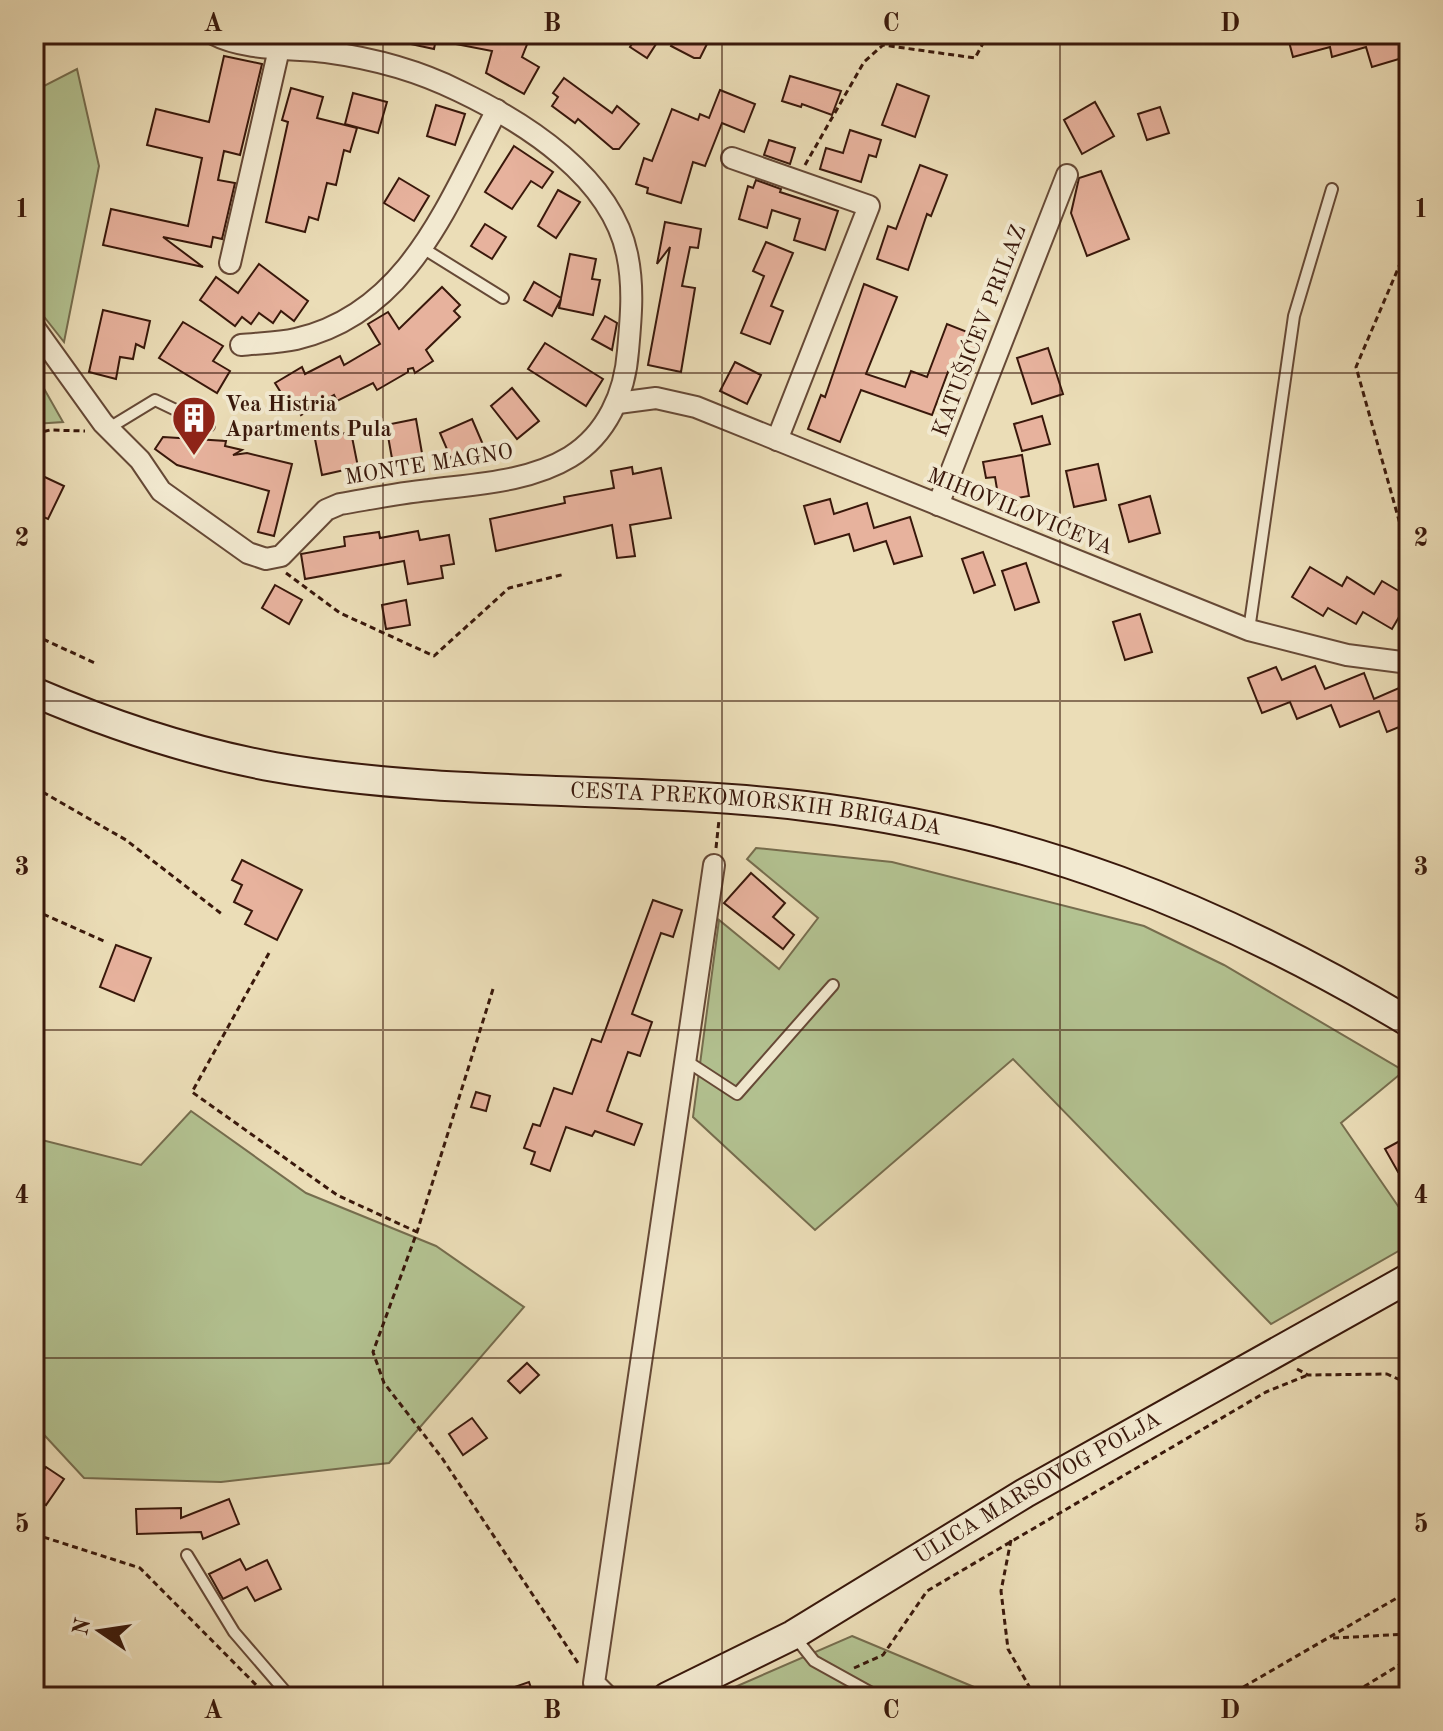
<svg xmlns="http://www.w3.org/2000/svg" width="1443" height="1731" viewBox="0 0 1443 1731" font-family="'Old Standard TT',serif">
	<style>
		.green { fill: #b3c291; stroke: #766d4e; stroke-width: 2 }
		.building { fill: #e7b29d; stroke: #39180b; stroke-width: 2 }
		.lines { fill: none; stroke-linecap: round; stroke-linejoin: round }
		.service-casing { stroke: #664936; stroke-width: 14 }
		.minor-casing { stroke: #664936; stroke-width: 24 }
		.secondary-casing { stroke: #39180b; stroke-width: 32 }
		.path { stroke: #39180b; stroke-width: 3; stroke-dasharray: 6 4; stroke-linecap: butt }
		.service { stroke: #f2e9d0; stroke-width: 10 }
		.minor { stroke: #f2e9d0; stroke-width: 20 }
		.secondary { stroke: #f2e9d0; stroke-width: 28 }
		.grid { fill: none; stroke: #39180b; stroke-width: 2; stroke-opacity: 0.55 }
		.labels { text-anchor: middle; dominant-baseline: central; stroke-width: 8; stroke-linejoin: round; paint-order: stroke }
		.street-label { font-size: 22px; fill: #39180b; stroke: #f2e9d0 }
		.poi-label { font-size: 22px; font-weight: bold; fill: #39180b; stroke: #f2e9d0; text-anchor: start }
		.neatline { fill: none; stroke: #39180b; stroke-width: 3 }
		.grid-label { font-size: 26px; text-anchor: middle; font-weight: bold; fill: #39180b }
	</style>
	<rect width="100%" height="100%" fill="#ebddb7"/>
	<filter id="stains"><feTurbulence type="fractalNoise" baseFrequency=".0025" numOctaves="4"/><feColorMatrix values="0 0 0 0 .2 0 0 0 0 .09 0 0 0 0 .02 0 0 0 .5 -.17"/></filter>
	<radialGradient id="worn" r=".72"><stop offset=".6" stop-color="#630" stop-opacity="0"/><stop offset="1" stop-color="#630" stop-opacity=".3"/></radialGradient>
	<!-- green -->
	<g class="green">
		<path d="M77 69 99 166 64 342 34 304V91Z"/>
		<path d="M34 371 63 422 34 424Z"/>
		<path d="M756 848 892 862 1144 926 1224 965 1404 1071 1341 1123 1409 1222V1245L1271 1324 1013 1059 815 1230 693 1117 719 920 779 969 818 918 747 859Z"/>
		<path d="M191 1111 306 1193 436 1246 524 1307 389 1463 221 1482 84 1478 34 1424V1138L141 1165Z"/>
		<path d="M852 1636 998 1697H712Z"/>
	</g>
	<!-- building -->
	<g class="building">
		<path d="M393 34H437L434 49 392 40Z"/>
		<path d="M441 34 530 37 522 57 539 67 524 94 486 73 492 51 440 41Z"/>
		<path d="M638 34H647L658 41 647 58 630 47Z"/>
		<path d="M677 34H712L700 58H694L671 46Z"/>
		<path d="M1287 34H1409V56L1372 67 1366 47 1332 57 1330 47 1293 57Z"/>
		<path d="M224 56 262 64 240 155 224 151 218 180 235 183 222 239 213 237 211 247 163 237 203 267 103 245 111 209 188 226 202 158 147 145 156 109 209 122Z"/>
		<path d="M790 76 841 91 832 115 802 104 801 107 782 101Z"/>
		<path d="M564 78 612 113 617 106 639 124 619 149H613L578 119 575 123 552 106 558 97 553 93Z"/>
		<path d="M897 84 929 96 915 137 882 125Z"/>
		<path d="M291 88 323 97 317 118 357 128 350 152 344 150 336 185 327 183 318 220 309 217 305 232 266 222 288 122 282 120Z"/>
		<path d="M720 90 755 104 744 132 722 123 705 166 693 162 681 203 647 193 648 188 636 184 644 158 652 161 672 109 698 120 700 114 709 118Z"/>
		<path d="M353 93 387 102 378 133 345 124Z"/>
		<path d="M1095 102 1114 136 1082 154 1064 120Z"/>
		<path d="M436 105 465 114 455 145 427 136Z"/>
		<path d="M1160 107 1169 133 1147 140 1138 114Z"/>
		<path d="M850 130 881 140 876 157 869 155 861 182 820 169 826 148 843 153Z"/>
		<path d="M769 140 795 148 790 164 764 155Z"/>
		<path d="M514 146 553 172 542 188 531 181 512 209 485 192Z"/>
		<path d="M920 165 947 175 931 216 927 214 908 270 877 259 888 226 896 229Z"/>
		<path d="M1101 171 1129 239 1087 256 1071 213 1079 178Z"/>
		<path d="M399 178 429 196 414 221 384 203Z"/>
		<path d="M756 180 781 189 780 192 838 211 825 250 794 240 800 219 772 210 767 228 739 219 748 186 753 188Z"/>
		<path d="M558 190 580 202 556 238 538 226Z"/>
		<path d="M665 222 701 229 698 248 690 247 682 286 695 288 681 372 648 365 670 247 657 264Z"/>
		<path d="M485 224 506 237 492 259 471 246Z"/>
		<path d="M766 242 793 253 771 306 783 311 770 344 741 333 764 276 753 271Z"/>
		<path d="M570 254 596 259 592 279 600 280 593 315 559 308 561 299 552 316 524 300 534 282 561 298Z"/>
		<path d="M259 264 308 301 294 321 281 311 273 323 259 313 251 324 242 317 235 326 200 300 216 277 238 293Z"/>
		<path d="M864 284 897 297 866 374 905 387 911 371 927 377 947 324 980 337 968 367 952 361 932 415 861 390 840 442 808 429 821 395 825 397Z"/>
		<path d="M442 287 460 305 454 311 460 317 426 350 433 361 415 373 413 368 408 369V372L377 390 373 383 337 401 334 395 301 415 293 401 288 404 275 383 302 367 305 374 340 356 344 365 380 344 368 324 388 312 399 329Z"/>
		<path d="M103 310 150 321 144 348 136 344 133 359 120 357 116 379 89 372Z"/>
		<path d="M605 316 617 323 612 350 592 339Z"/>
		<path d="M183 322 223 346 213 361 230 371 217 393 159 358Z"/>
		<path d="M545 343 603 379 586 406 528 369Z"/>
		<path d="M1048 348 1063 394 1032 404 1017 358Z"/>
		<path d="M735 362 761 375 747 404 720 391Z"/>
		<path d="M512 388 539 421 517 439 491 406Z"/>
		<path d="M1042 416 1050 444 1022 451 1014 424Z"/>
		<path d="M416 419 423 459 393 464 386 425Z"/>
		<path d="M472 419 484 447 452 461 440 433Z"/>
		<path d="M351 432 358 467 322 475 315 439Z"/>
		<path d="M163 437 226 441 225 446 242 450 233 455 247 453 292 464 274 536 258 532 269 491 177 465 155 449Z"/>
		<path d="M1022 455 1029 496 999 501 995 477 986 478 983 462Z"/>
		<path d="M1098 464 1106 500 1074 507 1066 471Z"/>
		<path d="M632 467 633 474 661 468 671 518 630 525 635 556 617 558 612 525 496 551 490 519 565 503 564 497 614 488 611 471Z"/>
		<path d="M34 472 64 486 48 519 34 513Z"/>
		<path d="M1150 496 1160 533 1129 542 1119 505Z"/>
		<path d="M830 499 834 514 867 503 874 528 910 517 922 556 894 564 886 541 854 551 849 534 815 544 804 506Z"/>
		<path d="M418 531 420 540 449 535 454 564 441 566 443 578 408 584 404 561 305 579 301 554 345 546 344 537 379 532 380 538Z"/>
		<path d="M983 552 995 585 974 593 962 559Z"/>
		<path d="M1026 563 1039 602 1015 610 1002 571Z"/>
		<path d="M1310 567 1342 586 1347 577 1374 594 1382 581 1409 597V623L1399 617 1392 629 1363 612 1356 624 1328 608 1323 616 1292 597Z"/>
		<path d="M275 585 302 600 289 624 262 608Z"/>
		<path d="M406 600 410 625 386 629 382 605Z"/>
		<path d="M1140 614 1152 652 1125 660 1113 622Z"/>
		<path d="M1315 666 1325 689 1364 673 1374 699 1406 685 1409 723 1387 732 1379 711 1340 727 1331 705 1297 719 1290 702 1262 713 1248 678 1276 667 1282 680Z"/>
		<path d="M242 860 302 890 277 940 245 924 252 911 234 902 242 885 232 880Z"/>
		<path d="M751 873 785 903 773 917 794 935 783 949 724 903Z"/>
		<path d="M653 900 682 910 673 937 661 933 632 1014 652 1022 640 1056 628 1052 607 1111 642 1124 634 1145 595 1131 592 1136 566 1127 550 1171 531 1164 535 1152 524 1148 533 1124 540 1126 554 1088 572 1094 592 1039 601 1042Z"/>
		<path d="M116 945 151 958 134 1001 100 987Z"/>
		<path d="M476 1092 490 1096 486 1111 471 1107Z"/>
		<path d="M1409 1136V1166L1398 1172 1385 1149Z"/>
		<path d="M527 1363 539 1375 520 1393 508 1381Z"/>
		<path d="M472 1418 487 1438 463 1455 449 1434Z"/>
		<path d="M46 1467 64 1479 46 1505 34 1497V1472L40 1476Z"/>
		<path d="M229 1499 239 1524 203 1539 201 1532 137 1534 136 1509 181 1508V1518Z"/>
		<path d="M240 1559 246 1570 267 1560 281 1589 255 1601 247 1587 223 1599 209 1574Z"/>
		<path d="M529 1682 534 1697H491V1695Z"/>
	</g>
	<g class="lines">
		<!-- service casing -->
		<g class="service-casing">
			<g id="service">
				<path d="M421 247 503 298"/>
				<path d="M109 428 155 400 209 426"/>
				<path d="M1249 630 1294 316 1332 189"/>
				<path d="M685 1060 737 1094 833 985"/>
				<path d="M187 1555 234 1632 290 1697"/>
				<path d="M795 1637 814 1661 879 1697"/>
			</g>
		</g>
		<!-- minor casing -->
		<g class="minor-casing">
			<g id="minor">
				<path d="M732 158 869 206 777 440"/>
				<path d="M230 263 279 49"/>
				<path d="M34 327 103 423 140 460 161 491 248 553 266 559 281 556 326 510 340 504C370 499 399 493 429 490 475 484 529 482 570 457 607 434 625 393 628 351 631 318 634 286 627 254 611 177 526 123 459 91 419 71 370 58 326 52 291 48 245 51 213 34"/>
				<path d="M241 345C259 343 279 343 296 339 409 313 448 202 497 110"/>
				<path d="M618 403 656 398 696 407 1249 630 1347 655 1409 663"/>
				<path d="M938 505 1067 175"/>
				<path d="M608 1697 594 1683 714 865"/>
			</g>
		</g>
		<!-- secondary casing -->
		<g class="secondary-casing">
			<g id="secondary">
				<path id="s1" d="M34 692C111 725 192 752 274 767 449 798 629 785 805 806 1030 833 1216 907 1409 1022"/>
				<path id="s2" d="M667 1697 793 1635 1025 1493 1409 1278"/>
			</g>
		</g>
		<!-- path -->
		<g class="path">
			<path d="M805 165 864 62 883 45 975 58 988 34"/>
			<path d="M1409 243 1356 367 1400 524H1409"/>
			<path d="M34 434 50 430 85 431"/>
			<path d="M286 573 340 613 434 656 509 588 565 574"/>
			<path d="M34 635 97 664"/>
			<path d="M34 787 126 840 223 915"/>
			<path d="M716 848 719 820"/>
			<path d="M34 910 106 942"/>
			<path d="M269 953 192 1092 337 1195 417 1232"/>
			<path d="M493 989 417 1232 373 1352 384 1383 442 1458 578 1663"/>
			<path d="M1400 1045 1409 1050"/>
			<path d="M1297 1369 1308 1375 1387 1374 1409 1384"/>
			<path d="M34 1534 140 1568 268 1697"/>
			<path d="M1011 1540 1001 1591 1008 1649 1035 1697"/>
			<path d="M1333 1638 1409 1634"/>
			<path d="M854 1668 883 1655 927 1591 1266 1392 1308 1375"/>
			<path d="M1226 1697 1409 1591"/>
			<path d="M1347 1697 1409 1659"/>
		</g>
		<!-- service -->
		<use href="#service" class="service"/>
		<!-- minor -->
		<use href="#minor" class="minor"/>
		<!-- secondary -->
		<use href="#secondary" class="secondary"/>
	</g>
	<!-- grid -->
	<path class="grid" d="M383 34V1697M722 34V1697M1060 34V1697M34 373H1409M34 701H1409M34 1030H1409M34 1358H1409"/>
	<!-- icons -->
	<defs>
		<g id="building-pin" transform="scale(2.3)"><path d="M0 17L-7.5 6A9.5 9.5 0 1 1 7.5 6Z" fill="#8f2418" stroke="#f2e9d0"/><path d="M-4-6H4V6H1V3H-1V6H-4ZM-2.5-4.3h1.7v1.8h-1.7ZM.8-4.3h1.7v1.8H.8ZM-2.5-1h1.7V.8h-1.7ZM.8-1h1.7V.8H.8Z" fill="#fff"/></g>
	</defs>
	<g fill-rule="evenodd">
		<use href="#building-pin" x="194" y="418"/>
	</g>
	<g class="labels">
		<!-- street labels -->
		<g class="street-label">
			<text transform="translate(980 331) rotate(-69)">KATUŠIĆEV PRILAZ</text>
			<text transform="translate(429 465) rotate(-9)">MONTE MAGNO</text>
			<text transform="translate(1020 512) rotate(22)">MIHOVILOVIĆEVA</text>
			<text stroke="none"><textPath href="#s1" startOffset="736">CESTA PREKOMORSKIH BRIGADA</textPath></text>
			<text stroke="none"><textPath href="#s2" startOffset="426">ULICA MARSOVOG POLJA</textPath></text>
		</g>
		<!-- poi labels -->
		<g class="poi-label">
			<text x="225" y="405">Vea Histria<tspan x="225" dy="25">Apartments Pula</tspan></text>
		</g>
	</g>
	<!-- margin -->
	<rect width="1443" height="1731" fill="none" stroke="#ebddb7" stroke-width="88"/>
	<!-- north arrow -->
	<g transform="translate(100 1631) rotate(283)" stroke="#f2e9d0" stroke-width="6" paint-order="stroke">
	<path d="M0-6L14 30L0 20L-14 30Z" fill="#39180b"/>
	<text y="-12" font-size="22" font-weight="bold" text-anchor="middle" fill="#39180b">N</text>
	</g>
	<rect x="44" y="44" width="1355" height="1643" class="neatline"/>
	<g class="grid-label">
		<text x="213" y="31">A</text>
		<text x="552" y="31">B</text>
		<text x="891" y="31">C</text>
		<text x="1230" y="31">D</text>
		<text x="22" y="217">1</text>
		<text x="1421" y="217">1</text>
		<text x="22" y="546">2</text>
		<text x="1421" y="546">2</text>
		<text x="22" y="875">3</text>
		<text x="1421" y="875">3</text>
		<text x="22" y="1203">4</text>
		<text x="1421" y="1203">4</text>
		<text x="22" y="1532">5</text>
		<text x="1421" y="1532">5</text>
		<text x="213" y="1718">A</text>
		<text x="552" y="1718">B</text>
		<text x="891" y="1718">C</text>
		<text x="1230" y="1718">D</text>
	</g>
	<rect width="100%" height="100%" filter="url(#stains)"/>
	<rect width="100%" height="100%" fill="url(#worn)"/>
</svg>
